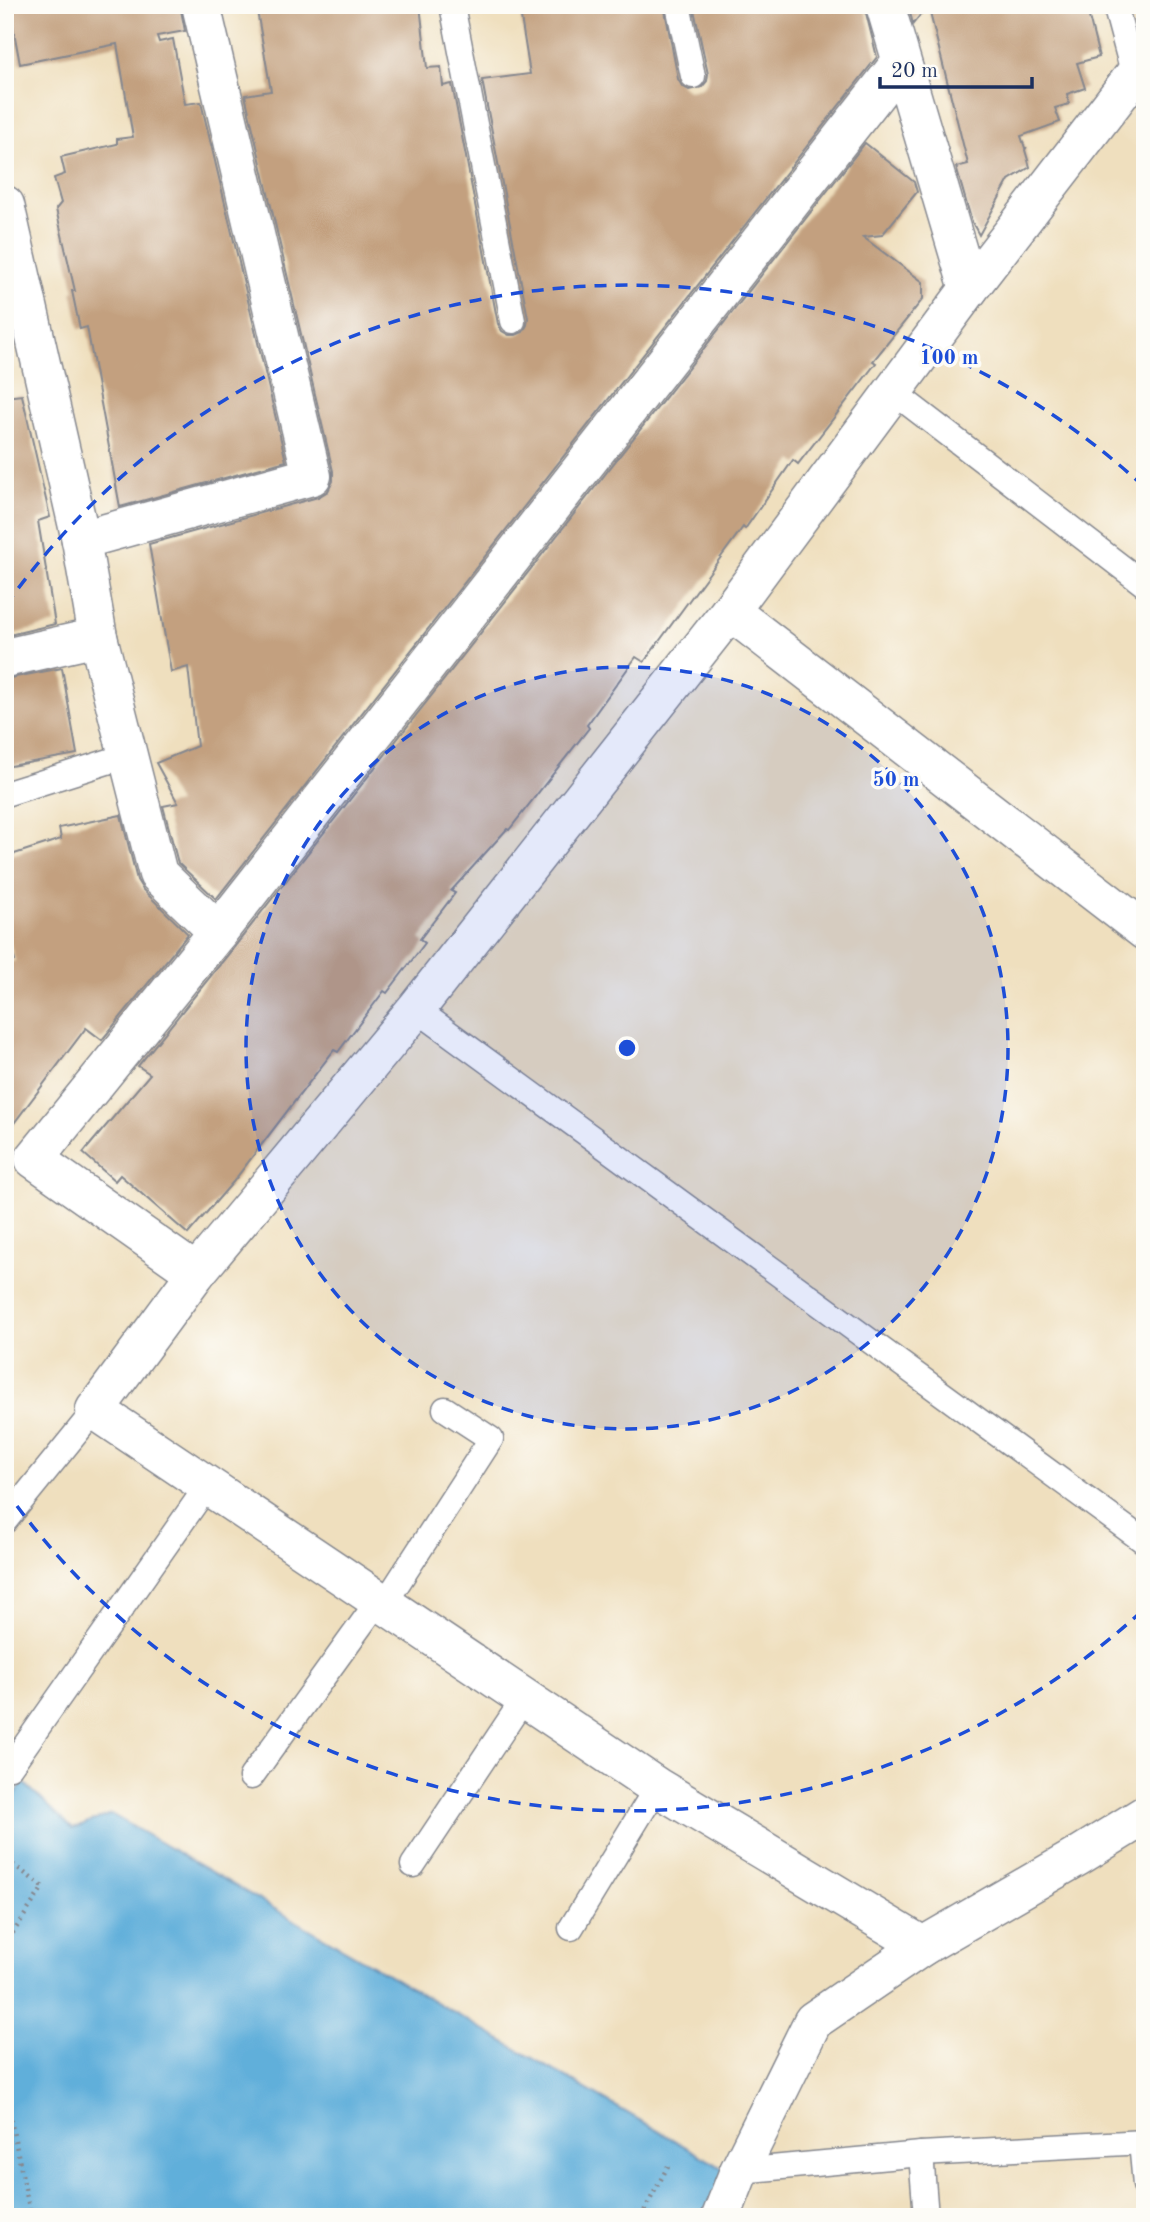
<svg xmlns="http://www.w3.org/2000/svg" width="1150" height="2222" viewBox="0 0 1150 2222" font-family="'Old Standard TT',serif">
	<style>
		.water { fill: #60afda; stroke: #3e6f9c; stroke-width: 2 }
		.building { fill: #c3a07f }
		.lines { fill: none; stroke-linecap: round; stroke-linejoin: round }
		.lane-casing { stroke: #85878e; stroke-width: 27 }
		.street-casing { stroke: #85878e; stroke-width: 41 }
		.path { stroke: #85878e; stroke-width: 4.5; stroke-dasharray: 2 5; stroke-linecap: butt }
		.lane { stroke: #fff; stroke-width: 24 }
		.street { stroke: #fff; stroke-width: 38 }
		.ring { fill: none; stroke: #1d4ed8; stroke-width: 3.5; stroke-dasharray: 12 9 }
		.centre { fill: #1d4ed8; stroke: #fdfcf7; stroke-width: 3.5 }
		.ring-label { font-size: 21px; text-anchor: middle; font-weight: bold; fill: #1d4ed8; stroke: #fdfcf7; stroke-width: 7; stroke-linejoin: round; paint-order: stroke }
	</style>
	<rect width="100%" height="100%" fill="#fdfcf7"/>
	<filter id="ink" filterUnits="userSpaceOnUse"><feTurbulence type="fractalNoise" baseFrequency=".0143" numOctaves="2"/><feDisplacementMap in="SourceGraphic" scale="14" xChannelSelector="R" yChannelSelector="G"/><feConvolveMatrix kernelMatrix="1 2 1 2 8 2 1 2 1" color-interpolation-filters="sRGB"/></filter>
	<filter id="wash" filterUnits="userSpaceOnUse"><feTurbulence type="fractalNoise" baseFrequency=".00686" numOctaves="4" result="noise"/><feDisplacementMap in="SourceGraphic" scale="28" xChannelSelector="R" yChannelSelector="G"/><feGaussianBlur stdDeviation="1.57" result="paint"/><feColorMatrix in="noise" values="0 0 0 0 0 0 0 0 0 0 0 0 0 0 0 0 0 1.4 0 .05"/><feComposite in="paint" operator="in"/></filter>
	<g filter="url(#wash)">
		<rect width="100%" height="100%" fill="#efdfbe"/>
		<!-- water -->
		<path class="water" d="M23 1782 73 1829 111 1814 729 2172 706 2217H5V1787L15 1795Z"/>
		<g id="blocks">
			<!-- building -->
			<g class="building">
				<path d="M9 5H180L185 31 157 36 159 42 173 39 185 104 201 102 286 461 120 507 87 327 80 329 72 291H75L56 209 61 203 54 178 65 174 61 157 117 144V139L133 137 117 44 20 64Z"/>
				<path d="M256 5H420L427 68 441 67 443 86 452 84 498 324 502 331 509 335H516L523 332 527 325 528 318 482 80 530 74 519 5H664L678 79 682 86 689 90 702 87 707 81 708 74 693 5H864L877 57 216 899 178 863 163 806 178 803 156 763 197 746 188 667 171 672 149 544 318 497 328 491 333 481V471L245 95 271 91Z"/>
				<path d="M908 5H928L913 24Z"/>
				<path d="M928 5H1086L1099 57 1077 63 1085 88 1067 94 1069 104 1055 108 1060 122 1021 136 1025 148H1026L1025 150 1030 167 1009 180 979 235 972 222 956 167 968 164Z"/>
				<path d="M865 143 914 182 917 192 882 235 863 237 923 282V299L873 361 876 363 798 464 793 460 745 529 743 527 644 662 636 657 587 725 589 728 509 830 507 829 451 891 455 893 420 939 425 943 387 993 384 991 338 1052 334 1050 233 1182 188 1234 120 1175 115 1181 83 1153 150 1074 138 1066 235 946Z"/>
				<path d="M22 395 50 517 38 521 55 624 5 636V397Z"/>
				<path d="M62 668 77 754 5 767V679Z"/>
				<path d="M121 815 137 880 143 890 188 934 102 1040 86 1028 5 1135V964L15 961 5 926V857L61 839 59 828Z"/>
			</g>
		</g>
	</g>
	<g filter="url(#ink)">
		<use href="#blocks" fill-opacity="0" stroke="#85878e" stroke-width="2"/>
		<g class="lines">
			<!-- lane casing -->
			<g class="lane-casing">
				<g id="lane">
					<path d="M452 5 513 321"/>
					<path d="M678 5 693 76"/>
					<path d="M1115 5 1134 76"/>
					<path d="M892 391 1145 585"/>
					<path d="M5 794 129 755"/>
					<path d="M416 1009 1145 1542"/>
					<path d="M5 1521 95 1410"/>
					<path d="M385 1603 491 1439 445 1409"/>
					<path d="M5 1763 10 1767 208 1485"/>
					<path d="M251 1777 379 1600"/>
					<path d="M413 1865 525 1697"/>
					<path d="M571 1928 657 1787"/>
					<path d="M1141 2142 1145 2185"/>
					<path d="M921 2154 926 2217"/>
					<path d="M739 2171 921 2154 1145 2142"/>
				</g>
			</g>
			<!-- street casing -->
			<g class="street-casing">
				<g id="street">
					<path d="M885 5 969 289"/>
					<path d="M5 205 81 540 98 637 158 874 218 932"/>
					<path d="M81 540 312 476 201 5"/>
					<path d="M730 611 1145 931"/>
					<path d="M5 658 98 637"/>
					<path d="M196 1273 34 1159 218 932 901 62"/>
					<path d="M923 1946 657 1787 95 1410 196 1273 416 1009 730 611 969 289 1145 61"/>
					<path d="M721 2217 739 2171 813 2021 923 1946 1077 1857 1145 1815"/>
				</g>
			</g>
			<!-- path -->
			<g class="path">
				<path d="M5 1945 43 1887 14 1865"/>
				<path d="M5 2092 31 2217"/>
				<path d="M641 2217 668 2166"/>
			</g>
			<!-- lane -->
			<use href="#lane" class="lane"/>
			<!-- street -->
			<use href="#street" class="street"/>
		</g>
	</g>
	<!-- distance rings -->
	<circle cx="627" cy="1048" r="381" fill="#1d4ed8" fill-opacity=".12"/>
	<g class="ring">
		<circle cx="627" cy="1048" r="381"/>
		<path d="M1142 1611A763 763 0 0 1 6 1491M6 605A763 763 0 0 1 1142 485"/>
	</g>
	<circle cx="627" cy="1048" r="10" class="centre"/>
	<g class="ring-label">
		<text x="949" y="364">100 m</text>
		<text x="896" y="786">50 m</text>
	</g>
	<!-- margin -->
	<rect width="1150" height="2222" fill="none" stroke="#fdfcf7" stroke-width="28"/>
	<!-- scale -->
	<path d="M880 77v10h152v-10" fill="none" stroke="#1b2f5e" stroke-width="3.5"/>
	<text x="891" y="77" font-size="21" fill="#1b2f5e" stroke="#fdfcf7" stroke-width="5" paint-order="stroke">20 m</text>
</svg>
